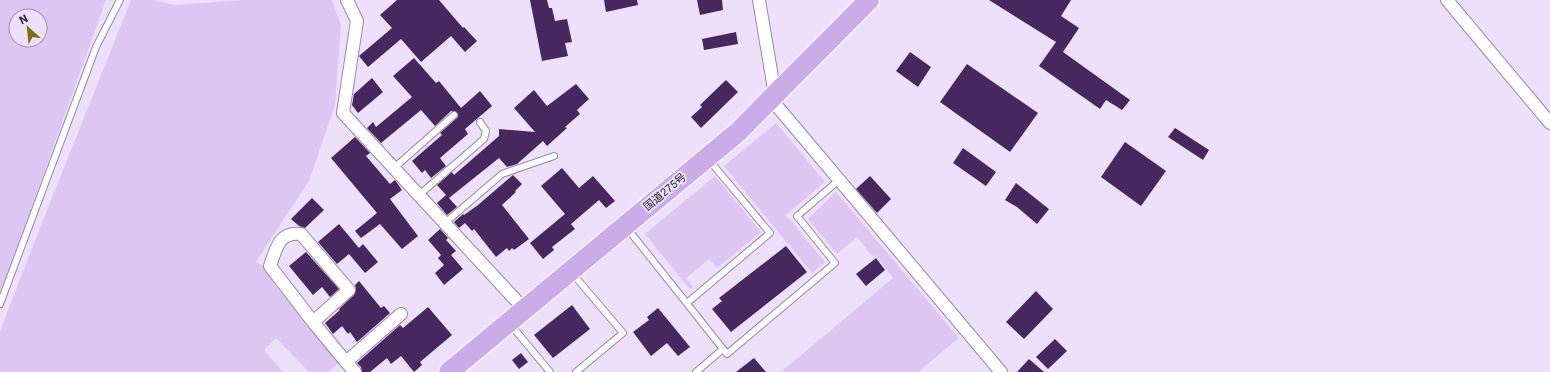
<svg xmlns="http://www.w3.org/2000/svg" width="1550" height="372" viewBox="0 0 1550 372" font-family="Roboto,'Noto Sans JP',sans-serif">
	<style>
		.green { fill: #ddc7f2; fill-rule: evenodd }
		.building { fill: #46275e }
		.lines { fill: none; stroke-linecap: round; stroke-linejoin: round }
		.service-casing { stroke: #9689a2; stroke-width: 8 }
		.minor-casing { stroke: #9689a2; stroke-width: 14 }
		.trunk-casing { stroke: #fff; stroke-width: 22 }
		.service { stroke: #fff; stroke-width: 6 }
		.minor { stroke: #fff; stroke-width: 12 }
		.trunk { stroke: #cbabe8; stroke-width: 20 }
		.labels { text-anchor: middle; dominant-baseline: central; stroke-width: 4; stroke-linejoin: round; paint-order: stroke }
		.street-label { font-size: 11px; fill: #27222c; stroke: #eee0fb }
	</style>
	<rect width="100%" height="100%" fill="#eee0fb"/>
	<!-- green -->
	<g class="green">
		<path d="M0 0H106L10 268 0 291ZM16 16H40V40H16Z"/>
		<path d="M131 0H153L175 5 241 0H332L341 25 335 105 309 181 256 262 266 268 276 286 295 305 307 325 340 362 328 372H309L276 338 264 350 283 372H0V331L45 215Z"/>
		<path d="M776 123 825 182 786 215 825 262 812 273 724 166Z"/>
		<path d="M715 176 761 232 717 268 709 259 686 278 693 287 690 289 645 234Z"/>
		<path d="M836 192 959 338 918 372H781L893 278 875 255 873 257 857 237 837 254 808 219Z"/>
	</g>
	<!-- building -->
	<g class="building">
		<path d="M397 0H439L463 28 464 27 477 41 465 52 451 36 421 62 401 39 368 67 359 56 392 28 380 15Z"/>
		<path d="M530 0H547L549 8H552L555 21 567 19 572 42 565 43 568 56 542 61Z"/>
		<path d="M604 0H637L638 5 606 12Z"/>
		<path d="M697 0H722L723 10 700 15Z"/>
		<path d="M989 0H1071L1061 16 1079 28 1063 52 1130 100 1122 110 1106 100 1100 109 1039 66 1056 42Z"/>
		<path d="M736 32 738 44 704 50 702 39Z"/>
		<path d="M910 52 931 67 918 87 896 71Z"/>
		<path d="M414 58 436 83 439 81 461 108 480 91 492 106 465 129 468 134 440 158 446 166 431 178 425 170 422 173 412 161 442 135 440 133 458 117 457 112 451 111 435 126 421 110 381 143 367 128 373 122 376 127 412 97 393 76Z"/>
		<path d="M967 64 1038 113 1010 152 940 102Z"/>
		<path d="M372 78 383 92 358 113 352 105 354 94Z"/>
		<path d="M726 80 738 92 701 128 691 117 702 107 700 105Z"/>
		<path d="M576 84 589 99 577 110 580 114 565 127 567 128 547 146 543 141 517 164 507 167 499 158 449 198 457 207 447 215 437 203 446 195 437 185 452 172 454 175 499 136V129L535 132 514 108 534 90 547 106Z"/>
		<path d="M1175 128 1209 150 1203 160 1168 137Z"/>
		<path d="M355 137 370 153 366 156 390 184 395 180 402 190 390 199 418 236 402 249 380 224 361 238 355 231 377 213 331 158Z"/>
		<path d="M1125 142 1166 171 1141 206 1101 177Z"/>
		<path d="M963 148 996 172 986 186 953 163Z"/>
		<path d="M562 168 579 188 593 176 615 201 606 208 599 200 571 224 575 229 552 247 554 250 543 259 530 243 565 214 541 186Z"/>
		<path d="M513 175 522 184 515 191 516 192 502 205 529 239 514 250 512 248 509 251 507 248 496 257 474 229 472 231 465 223 459 228 454 222 463 214 464 215 478 205Z"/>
		<path d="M870 176 891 199 877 213 856 189Z"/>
		<path d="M1016 183 1049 209 1037 224 1017 207 1005 200Z"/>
		<path d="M312 198 324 210 305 228 299 226 291 219Z"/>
		<path d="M339 224 359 248 363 244 378 262 365 273 349 254 337 264 318 242Z"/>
		<path d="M440 229 448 238 446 240 456 251 451 255 463 269 444 285 435 273 444 265 438 258 441 255 428 240Z"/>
		<path d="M786 246 807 272 731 332 712 309 722 301 719 298Z"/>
		<path d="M306 252 339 289 330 297 322 287 313 295 289 266Z"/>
		<path d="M876 258 885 270 866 286 856 274Z"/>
		<path d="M359 281 381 308 384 306 390 313 357 342 350 332 348 334 342 326 333 334 325 323 340 310 339 309 354 295 356 289 355 285Z"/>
		<path d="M1036 291 1053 309 1024 339 1006 322Z"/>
		<path d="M572 305 590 329 553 358 534 335Z"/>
		<path d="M428 307 452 335 420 362 422 365 414 372 401 356 391 364 387 358 370 372H362L361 367 357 363 400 325 403 328Z"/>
		<path d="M658 308 690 347 678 356 667 343 651 356 633 332 649 320 647 317Z"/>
		<path d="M1055 339 1067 351 1048 369 1036 357Z"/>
		<path d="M521 353 528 362 519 369 512 360Z"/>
		<path d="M754 358 766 372H736Z"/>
		<path d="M1029 359 1044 372H1017Z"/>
	</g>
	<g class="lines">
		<!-- service casing -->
		<g class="service-casing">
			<g id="service">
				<path d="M394 168 454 115"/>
				<path d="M419 195 484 139 486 131 480 122"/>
				<path d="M445 223 502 174 554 156"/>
				<path d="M627 228 727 354 835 263 797 216 839 180"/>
				<path d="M572 273 623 333 576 372"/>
				<path d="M687 303 770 233 709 160"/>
				<path d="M0 304 96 47 120 0"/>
				<path d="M511 325 550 372"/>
				<path d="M696 372 723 349"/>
			</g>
		</g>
		<!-- minor casing -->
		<g class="minor-casing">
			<g id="minor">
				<path d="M347 0 357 21 343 113 524 309"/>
				<path d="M759 0 775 95"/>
				<path d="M1447 0 1550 123"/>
				<path d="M771 99 1001 372"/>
				<path d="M313 322 270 266C276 249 279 231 301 234L349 290 313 322 346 362"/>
				<path d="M355 372 346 362 401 314"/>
			</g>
		</g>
		<!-- trunk casing -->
		<g class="trunk-casing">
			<path id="trunk" d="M449 372 738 132 869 0"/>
		</g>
		<!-- service -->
		<use href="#service" class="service"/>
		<!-- minor -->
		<use href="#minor" class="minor"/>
		<!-- trunk -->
		<use href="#trunk" class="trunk"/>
	</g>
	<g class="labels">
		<!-- street labels -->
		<g class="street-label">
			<text transform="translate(665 192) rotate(-40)">国道275号</text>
		</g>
	</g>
	<!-- north arrow -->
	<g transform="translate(28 28) rotate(333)"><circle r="19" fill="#eee0fb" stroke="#9e94a8"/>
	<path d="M0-3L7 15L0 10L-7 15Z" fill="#7e6d08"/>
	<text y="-6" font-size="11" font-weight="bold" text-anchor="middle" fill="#27222c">N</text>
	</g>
</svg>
